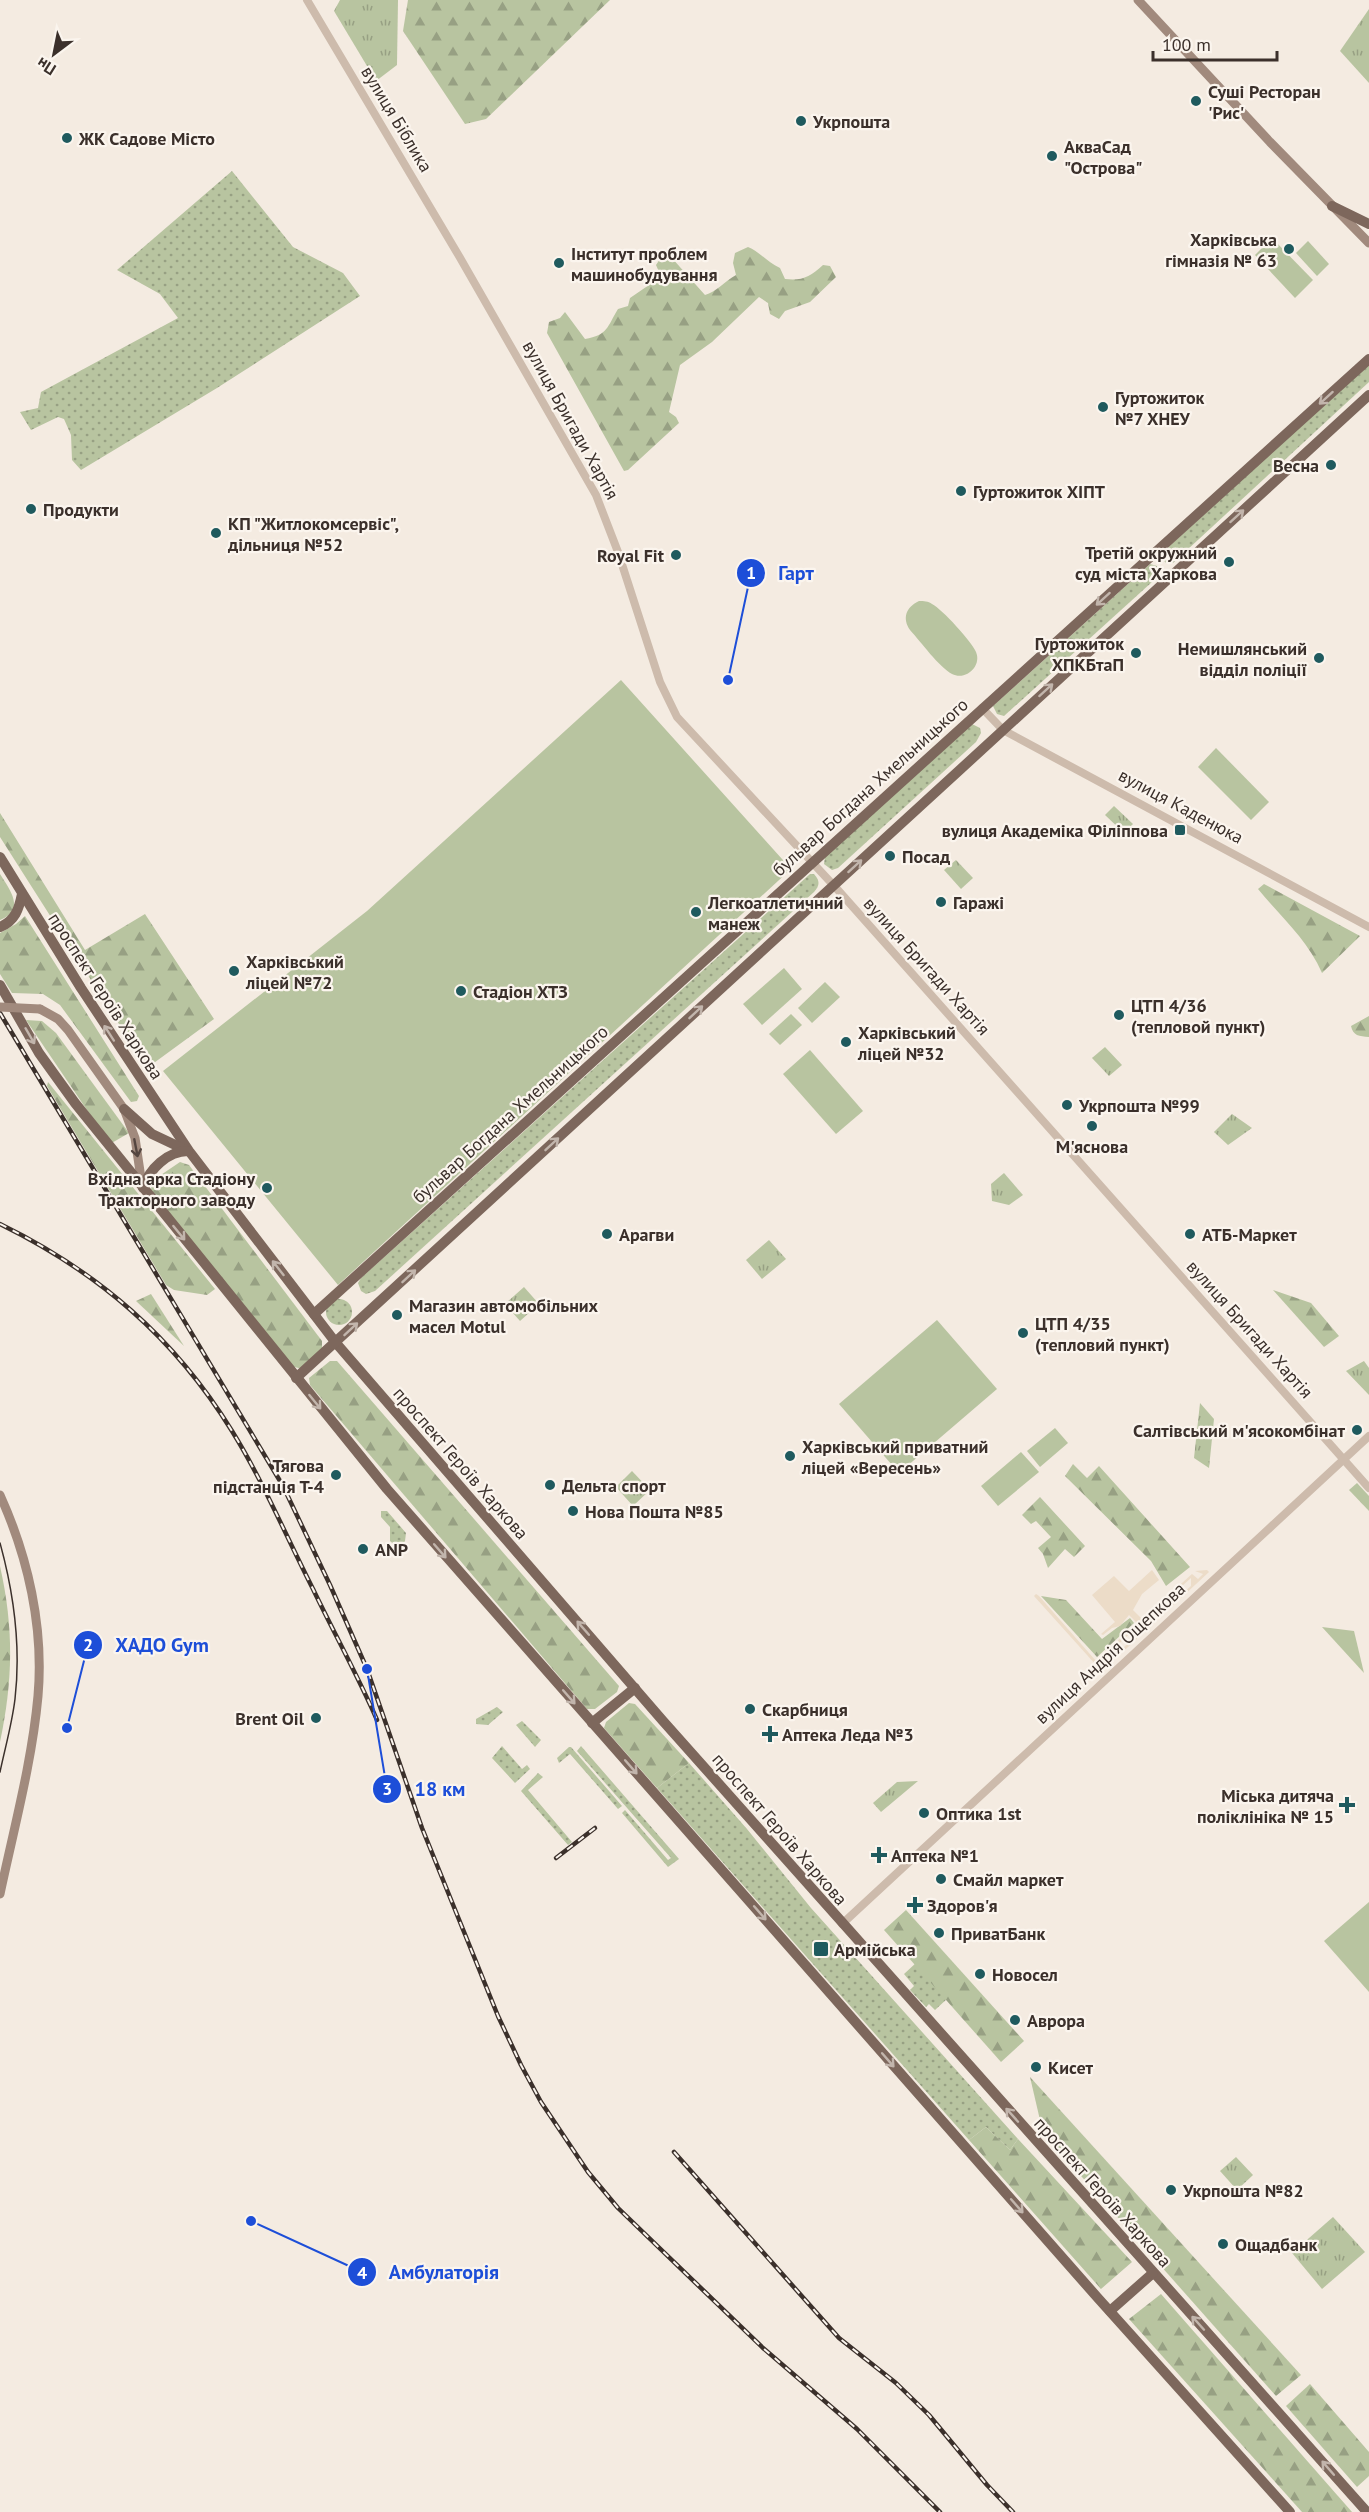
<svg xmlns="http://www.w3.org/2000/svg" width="1369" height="2512" viewBox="0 0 1369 2512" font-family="'PT Sans',sans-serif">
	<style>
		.grass { fill: url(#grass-dots) }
		.forest { fill: url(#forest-firs) }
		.park { fill: url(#park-tufts) }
		.pitch { fill: #b8c4a0 }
		.plaza { fill: #ecdcc8; fill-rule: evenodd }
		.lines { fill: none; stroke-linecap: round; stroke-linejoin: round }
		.tertiary { stroke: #cdbbac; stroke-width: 8 }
		.secondary { stroke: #a18a7d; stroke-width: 9 }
		.primary { stroke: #7d675c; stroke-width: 10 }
		.tram { stroke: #3b302b; stroke-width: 1.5 }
		.rail-casing { stroke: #3b302b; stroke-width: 4.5 }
		.rail { stroke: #fbf5ee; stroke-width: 2; stroke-dasharray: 7; stroke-linecap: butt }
		.secondary-bridge { stroke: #a18a7d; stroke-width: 9 }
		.oneway { stroke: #c2b5ac }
		.oneway2 { stroke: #544640 }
		.poi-dot { fill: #1f5a5e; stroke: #fbf5ee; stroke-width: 2 }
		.labels { text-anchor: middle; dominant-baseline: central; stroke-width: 4.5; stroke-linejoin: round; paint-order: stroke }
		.poi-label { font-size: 18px; font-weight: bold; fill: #3b302b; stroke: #fbf5ee; text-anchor: start }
		.street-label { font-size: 18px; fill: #3b302b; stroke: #fbf5ee }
		.leader { fill: none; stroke: #1d4ed8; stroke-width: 2 }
		.callout-dot { fill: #1d4ed8; stroke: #fbf5ee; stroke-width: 2 }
		.mark-label { font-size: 18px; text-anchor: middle; font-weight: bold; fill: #fff }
		.callout-label { font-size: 20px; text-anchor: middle; font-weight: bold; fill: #1d4ed8; stroke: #fbf5ee; stroke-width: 4.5; stroke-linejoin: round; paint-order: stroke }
	</style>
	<defs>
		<pattern id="grass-dots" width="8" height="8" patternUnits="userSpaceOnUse" patternTransform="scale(1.5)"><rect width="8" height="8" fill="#b8c4a0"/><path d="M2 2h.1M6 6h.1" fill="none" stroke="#97a083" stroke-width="1.8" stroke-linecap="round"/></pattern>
		<pattern id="forest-firs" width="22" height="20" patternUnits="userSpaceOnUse" patternTransform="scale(1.5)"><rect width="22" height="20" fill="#b8c4a0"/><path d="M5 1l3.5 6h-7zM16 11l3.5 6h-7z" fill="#97a083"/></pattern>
		<pattern id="park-tufts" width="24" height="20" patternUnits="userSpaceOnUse" patternTransform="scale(1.5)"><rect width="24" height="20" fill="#b8c4a0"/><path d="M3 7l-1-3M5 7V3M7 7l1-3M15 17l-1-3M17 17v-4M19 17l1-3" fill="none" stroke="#97a083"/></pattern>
	</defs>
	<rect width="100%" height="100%" fill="#f4ebe1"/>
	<!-- grass -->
	<g class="grass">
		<path d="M232 171 293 247 343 273 360 296 217 388 81 470 72 460 71 435 64 419 58 417 31 430 20 412 38 408 41 392 178 318 160 294 117 270Z"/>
		<path d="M1369 364V382L1173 563H1166L1161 557 1164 551Z"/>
		<path d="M1150 564 1157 566 1159 572 1152 582 1004 716 997 714 993 706Z"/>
		<path d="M972 724 980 728 981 733 976 742 838 868 832 870 824 864 825 857Z"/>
		<path d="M810 874H814C820 881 820 885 814 892L375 1291 366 1294 361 1291 358 1283 361 1278Z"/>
		<circle cx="339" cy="1312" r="13"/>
		<path d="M381 1511H387L406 1533 405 1541 401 1546 397 1547 390 1541V1527L381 1517Z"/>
		<path d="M497 1707 503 1712 488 1725 476 1724V1719Z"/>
		<path d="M522 1721 541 1740 535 1747 516 1725Z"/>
		<path d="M502 1746 522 1769 527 1765 530 1769 515 1783 492 1758Z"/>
		<path d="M581 1746 679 1859 668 1867 622 1813 625 1810 668 1860 671 1858 577 1751Z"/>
		<path d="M569 1747H571L622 1806 618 1809 570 1754 559 1763 557 1758Z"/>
		<path d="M689 1763 747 1829 811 1908 1018 2139 1010 2150 986 2127 969 2140 657 1788Z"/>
		<path d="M538 1773 543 1777 528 1790 572 1842 568 1845 521 1791Z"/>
		<path d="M917 1962 948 1998 935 2010 929 2004 926 2007 910 1990 914 1986 904 1974Z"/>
	</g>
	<!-- forest -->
	<g class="forest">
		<path d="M408 0H610L486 119 465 124 403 31Z"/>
		<path d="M748 247C760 252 767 262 780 268L785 279C802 281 810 277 823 265L830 266 836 277 810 302 785 311 779 319 770 314 768 303 759 297 712 342 680 365 669 412 676 417 679 423 628 470 624 471 547 333 549 322 560 318 565 312 585 339C608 335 607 327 618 309L628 306 630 298 649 285 660 274 656 265 662 256 671 257 705 295C716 292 725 281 736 275L733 263 735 253Z"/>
		<path d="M0 813 85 950 145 914 214 1019 147 1068 0 837Z"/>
		<path d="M0 874C10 890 26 910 0 920Z"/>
		<path d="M1264 884 1360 936 1322 973C1308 940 1281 917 1258 889Z"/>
		<path d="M25 916 139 1096 137 1101 131 1102 60 1005 43 994 12 993 0 974V933L16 924Z"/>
		<path d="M1369 1016V1037C1359 1036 1353 1036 1351 1026Z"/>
		<path d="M26 1020 42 1021 56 1033 129 1133 110 1144Z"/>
		<path d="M48 1082 215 1289 207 1295 174 1290 166 1285 47 1086Z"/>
		<path d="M180 1162 189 1165 322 1341V1348L302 1369 291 1366 151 1191 152 1181Z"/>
		<path d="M1273 1290 1311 1303 1339 1336 1324 1347Z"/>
		<path d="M151 1294 184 1346 136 1301Z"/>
		<path d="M330 1361H337L619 1686 617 1692 595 1709H587L310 1385 309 1378Z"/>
		<path d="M1073 1464 1087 1478 1099 1466 1190 1567 1166 1586 1151 1561 1065 1476Z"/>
		<path d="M1357 1483 1369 1496V1511L1349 1490Z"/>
		<path d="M1040 1497 1085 1546 1074 1557 1065 1549 1048 1568 1043 1554 1038 1548 1051 1537 1036 1521 1031 1524 1022 1515Z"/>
		<path d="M0 1566C14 1629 13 1680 0 1742Z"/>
		<path d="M1041 1596 1066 1600 1102 1639 1130 1618 1134 1623 1097 1657Z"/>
		<path d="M629 1703 635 1704 689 1763 657 1788 604 1728 606 1722Z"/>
		<path d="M906 1910 1024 2041 1001 2062 884 1930Z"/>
		<path d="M1030 2077 1301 2375 1276 2396 1043 2133Z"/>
		<path d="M986 2127 1010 2150 1018 2139 1132 2262 1101 2289 969 2140Z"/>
		<path d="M1161 2294 1352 2512H1302L1129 2319Z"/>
		<path d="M1310 2384 1369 2452V2476L1357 2487 1286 2406Z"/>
	</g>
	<!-- park -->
	<g class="park">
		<path d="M340 0H398L397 65 376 81 334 11Z"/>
		<path d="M1369 9V83L1340 51Z"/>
		<path d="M1114 806 1133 824 1124 833 1105 815Z"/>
		<path d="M956 860 973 878 961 889 944 870Z"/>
		<path d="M1105 1047 1122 1065 1109 1076 1092 1058Z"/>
		<path d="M1232 1114 1252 1128 1228 1145 1214 1132Z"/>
		<path d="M1004 1173 1023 1195 1009 1205 992 1201 991 1184Z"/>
		<path d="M769 1240 786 1259 762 1279 746 1260Z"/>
		<path d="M524 1287 539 1304 520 1321 505 1304Z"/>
		<path d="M1364 1361 1369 1368V1395L1346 1371Z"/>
		<path d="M1200 1403 1214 1419 1209 1468 1194 1458Z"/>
		<path d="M632 1471 650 1490 633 1506 616 1487Z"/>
		<path d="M918 1781 881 1812 873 1803 897 1782Z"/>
		<path d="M1236 2157 1253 2175 1237 2190 1220 2171Z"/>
		<path d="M1333 2217 1365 2252 1322 2289 1292 2253Z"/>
	</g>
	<!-- pitch -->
	<g class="pitch">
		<path d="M1272 238 1313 280 1295 298 1255 255Z"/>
		<path d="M1308 241 1329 264 1317 276 1296 253Z"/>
		<path d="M919 601C924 601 928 601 932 604 942 609 972 642 976 652 982 666 966 681 952 674 939 667 921 642 910 630 902 618 906 607 919 601Z"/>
		<path d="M621 680 791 869 338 1285 163 1071 367 911Z"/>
		<path d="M1216 748 1269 802 1251 820 1198 767Z"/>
		<path d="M784 968 802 989 762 1025 743 1004Z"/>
		<path d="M825 982 840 997 812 1023 798 1008Z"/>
		<path d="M791 1014 802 1025 780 1045 769 1034Z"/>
		<path d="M810 1050 863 1111 836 1134 783 1074Z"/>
		<path d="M937 1320 997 1389 899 1473 839 1404Z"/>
		<path d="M1055 1428 1068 1443 1040 1467 1027 1451Z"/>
		<path d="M1021 1452 1039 1472 998 1506 981 1486Z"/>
		<path d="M1322 1627 1354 1631 1364 1673Z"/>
		<path d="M1369 1902V1992L1324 1941Z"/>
	</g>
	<!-- plaza -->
	<path class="plaza" d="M1152 1570 1159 1580 1142 1594 1133 1610 1142 1619 1192 1574 1198 1579 1203 1574 1195 1571 1207 1570 1209 1572 1101 1672 1100 1670 1145 1627 1140 1624 1096 1665 1034 1596 1036 1594 1039 1596 1096 1661 1137 1623 1129 1615 1120 1626 1112 1628 1103 1635 1101 1634 1115 1622 1092 1595 1114 1576 1129 1591ZM1191 1578V1586L1147 1625 1144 1620Z"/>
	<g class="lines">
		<!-- tertiary -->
		<g class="tertiary">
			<path d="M307 0 459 256 596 495 618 552 660 682 677 717 837 889 1369 1488"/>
			<path d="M982 708 1003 730 1369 927"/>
			<path d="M842 1924 1369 1436"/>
		</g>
		<!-- secondary -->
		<g class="secondary">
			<path d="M1138 0 1270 142 1369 243"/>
			<path d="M40 1009 58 1019 68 1030 124 1109 135 1138 142 1185"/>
			<path d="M0 1495C28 1557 44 1627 38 1696 32 1762 14 1828 0 1894"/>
		</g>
		<!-- primary -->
		<g class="primary">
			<path d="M1332 206 1369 224"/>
			<path d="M0 857 81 988 189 1151 336 1343 663 1721 1367 2512"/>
			<path d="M0 927C15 921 19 909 22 894"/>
			<path d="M0 985 39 1053 75 1103 387 1489 1097 2297 1290 2512"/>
			<path d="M124 1109 152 1134 188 1151"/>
			<path d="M143 1188C149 1169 168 1151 188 1151"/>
			<path d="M314 1314 1369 359"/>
			<path d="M296 1378 1369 395"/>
			<path d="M592 1723 635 1688"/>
			<path d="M1110 2311 1153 2273"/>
		</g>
		<!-- tram -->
		<path class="tram" d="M0 1543C14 1594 21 1647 15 1699 12 1724 5 1748 0 1772"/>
		<!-- rail casing -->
		<g class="rail-casing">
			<g id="rail">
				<path d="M0 1013 283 1486 330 1585 367 1669 422 1828 498 2016 521 2065 541 2102 588 2172 618 2208 763 2348 857 2429 940 2512"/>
				<path d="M0 1224C98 1272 174 1337 232 1431 263 1481 286 1536 313 1589 334 1633 358 1676 377 1720"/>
				<path d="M556 1858 595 1828"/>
				<path d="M674 2152 839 2338 896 2383 929 2415 987 2485 1013 2512"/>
			</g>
		</g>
		<!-- rail -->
		<use href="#rail" class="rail"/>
		<!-- secondary-bridge -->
		<path class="secondary-bridge" d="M0 1007 40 1009"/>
	</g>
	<!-- one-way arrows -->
	<defs><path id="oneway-shaft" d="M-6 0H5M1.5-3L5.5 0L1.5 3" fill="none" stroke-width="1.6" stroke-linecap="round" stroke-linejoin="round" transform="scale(1.5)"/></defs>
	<g class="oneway">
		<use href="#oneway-shaft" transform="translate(1326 398) rotate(138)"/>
		<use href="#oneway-shaft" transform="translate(1237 516) rotate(-42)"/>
		<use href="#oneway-shaft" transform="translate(1103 599) rotate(138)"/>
		<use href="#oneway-shaft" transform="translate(1046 690) rotate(-42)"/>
		<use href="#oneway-shaft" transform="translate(855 866) rotate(-42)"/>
		<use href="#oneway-shaft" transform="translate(696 1012) rotate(-43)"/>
		<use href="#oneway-shaft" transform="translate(109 1033) rotate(-123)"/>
		<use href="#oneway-shaft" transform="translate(30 1036) rotate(60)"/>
		<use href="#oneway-shaft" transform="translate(552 1144) rotate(-43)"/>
		<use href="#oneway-shaft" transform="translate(179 1233) rotate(51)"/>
		<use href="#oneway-shaft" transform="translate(278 1268) rotate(-128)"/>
		<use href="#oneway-shaft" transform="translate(409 1276) rotate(-43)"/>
		<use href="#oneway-shaft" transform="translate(351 1329) rotate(-43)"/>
		<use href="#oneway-shaft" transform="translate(315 1402) rotate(51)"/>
		<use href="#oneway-shaft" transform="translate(440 1551) rotate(49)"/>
		<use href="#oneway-shaft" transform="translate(583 1628) rotate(-131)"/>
		<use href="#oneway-shaft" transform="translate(569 1697) rotate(49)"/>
		<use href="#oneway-shaft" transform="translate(631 1767) rotate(49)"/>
		<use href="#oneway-shaft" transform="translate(760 1913) rotate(49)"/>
		<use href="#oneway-shaft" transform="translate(888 2060) rotate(49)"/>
		<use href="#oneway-shaft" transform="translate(1012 2115) rotate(-132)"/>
		<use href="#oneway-shaft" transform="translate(1017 2206) rotate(49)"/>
		<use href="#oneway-shaft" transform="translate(1198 2323) rotate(-132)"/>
		<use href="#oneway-shaft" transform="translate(1328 2468) rotate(-131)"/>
	</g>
	<use class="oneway2" href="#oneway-shaft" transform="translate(136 1148) rotate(79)"/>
	<!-- markers -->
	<g class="poi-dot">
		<circle cx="1196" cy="101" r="6"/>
		<circle cx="801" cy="121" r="6"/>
		<circle cx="67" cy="138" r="6"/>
		<circle cx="1052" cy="156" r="6"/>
		<circle cx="1289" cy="249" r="6"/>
		<circle cx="559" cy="263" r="6"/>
		<circle cx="1103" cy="407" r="6"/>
		<circle cx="1331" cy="465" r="6"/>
		<circle cx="961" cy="491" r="6"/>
		<circle cx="31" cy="509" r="6"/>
		<circle cx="216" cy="533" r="6"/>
		<circle cx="676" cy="555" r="6"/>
		<circle cx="1229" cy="562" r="6"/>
		<circle cx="1136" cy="653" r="6"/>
		<circle cx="1319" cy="658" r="6"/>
		<rect x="1174" y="824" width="12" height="12" rx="3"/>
		<circle cx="890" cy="856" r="6"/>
		<circle cx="941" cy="902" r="6"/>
		<circle cx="696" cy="912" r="6"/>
		<circle cx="234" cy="971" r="6"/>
		<circle cx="461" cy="991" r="6"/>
		<circle cx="1119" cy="1015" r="6"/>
		<circle cx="846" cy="1042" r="6"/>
		<circle cx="1067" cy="1105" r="6"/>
		<circle cx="1092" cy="1126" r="6"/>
		<circle cx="267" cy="1188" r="6"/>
		<circle cx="607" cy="1234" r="6"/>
		<circle cx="1190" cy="1234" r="6"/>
		<circle cx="397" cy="1315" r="6"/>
		<circle cx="1023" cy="1333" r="6"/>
		<circle cx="1357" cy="1430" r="6"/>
		<circle cx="790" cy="1456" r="6"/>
		<circle cx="336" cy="1475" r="6"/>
		<circle cx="550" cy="1485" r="6"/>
		<circle cx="573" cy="1511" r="6"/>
		<circle cx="363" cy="1549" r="6"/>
		<circle cx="750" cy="1709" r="6"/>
		<circle cx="316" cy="1718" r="6"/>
		<path d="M767 1725h6v6h6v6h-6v6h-6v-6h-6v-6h6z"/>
		<path d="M1344 1796h6v6h6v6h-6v6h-6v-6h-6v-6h6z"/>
		<circle cx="924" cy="1813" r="6"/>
		<path d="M876 1846h6v6h6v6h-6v6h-6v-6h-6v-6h6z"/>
		<circle cx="941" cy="1879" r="6"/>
		<path d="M912 1896h6v6h6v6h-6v6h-6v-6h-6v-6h6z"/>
		<circle cx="939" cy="1933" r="6"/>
		<rect x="813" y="1941" width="16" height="16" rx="3"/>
		<circle cx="980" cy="1974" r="6"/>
		<circle cx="1015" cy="2020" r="6"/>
		<circle cx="1036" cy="2067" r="6"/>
		<circle cx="1171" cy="2190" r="6"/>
		<circle cx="1223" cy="2244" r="6"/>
	</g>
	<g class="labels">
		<!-- poi labels -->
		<g class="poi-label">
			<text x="1208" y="91">Суші Ресторан<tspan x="1208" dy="21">'Рис'</tspan></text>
			<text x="813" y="121">Укрпошта</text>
			<text x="79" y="138">ЖК Садове Місто</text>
			<text x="1064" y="146">АкваСад<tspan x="1064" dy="21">"Острова"</tspan></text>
			<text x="1277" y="239" text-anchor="end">Харківська<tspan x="1277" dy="21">гімназія № 63</tspan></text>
			<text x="571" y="253">Інститут проблем<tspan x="571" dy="21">машинобудування</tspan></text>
			<text x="1115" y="397">Гуртожиток<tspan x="1115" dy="21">№7 ХНЕУ</tspan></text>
			<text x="1319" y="465" text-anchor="end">Весна</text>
			<text x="973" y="491">Гуртожиток ХІПТ</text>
			<text x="43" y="509">Продукти</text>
			<text x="228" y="523">КП "Житлокомсервіс",<tspan x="228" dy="21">дільниця №52</tspan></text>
			<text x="1217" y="552" text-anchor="end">Третій окружний<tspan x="1217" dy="21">суд міста Харкова</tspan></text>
			<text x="664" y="555" text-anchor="end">Royal Fit</text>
			<text x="1124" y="643" text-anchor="end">Гуртожиток<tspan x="1124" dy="21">ХПКБтаП</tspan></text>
			<text x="1307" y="648" text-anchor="end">Немишлянський<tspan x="1307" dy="21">відділ поліції</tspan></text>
			<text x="1168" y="830" text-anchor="end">вулиця Академіка Філіппова</text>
			<text x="902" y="856">Посад</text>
			<text x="708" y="902">Легкоатлетичний<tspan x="708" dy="21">манеж</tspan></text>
			<text x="953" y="902">Гаражі</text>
			<text x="246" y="961">Харківський<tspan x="246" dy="21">ліцей №72</tspan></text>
			<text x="473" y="991">Стадіон ХТЗ</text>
			<text x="1131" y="1005">ЦТП 4/36<tspan x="1131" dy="21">(тепловой пункт)</tspan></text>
			<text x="858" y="1032">Харківський<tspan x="858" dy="21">ліцей №32</tspan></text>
			<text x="1079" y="1105">Укрпошта №99</text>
			<text x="1092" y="1146" text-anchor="middle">М'яснова</text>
			<text x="255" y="1178" text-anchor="end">Вхідна арка Стадіону<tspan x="255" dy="21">Тракторного заводу</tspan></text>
			<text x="619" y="1234">Арагви</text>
			<text x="1202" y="1234">АТБ-Маркет</text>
			<text x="409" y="1305">Магазин автомобільних<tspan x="409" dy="21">масел Motul</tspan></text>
			<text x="1035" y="1323">ЦТП 4/35<tspan x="1035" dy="21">(тепловий пункт)</tspan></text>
			<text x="1345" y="1430" text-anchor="end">Салтівський м'ясокомбінат</text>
			<text x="802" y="1446">Харківський приватний<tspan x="802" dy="21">ліцей «Вересень»</tspan></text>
			<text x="324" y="1465" text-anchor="end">Тягова<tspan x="324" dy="21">підстанція Т-4</tspan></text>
			<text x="562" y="1485">Дельта спорт</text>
			<text x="585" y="1511">Нова Пошта №85</text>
			<text x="375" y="1549">ANP</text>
			<text x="762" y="1709">Скарбниця</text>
			<text x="304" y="1718" text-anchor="end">Brent Oil</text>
			<text x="782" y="1734">Аптека Леда №3</text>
			<text x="1334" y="1795" text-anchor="end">Міська дитяча<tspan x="1334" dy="21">поліклініка № 15</tspan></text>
			<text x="936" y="1813">Оптика 1st</text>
			<text x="891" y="1855">Аптека №1</text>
			<text x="953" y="1879">Смайл маркет</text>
			<text x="927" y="1905">Здоров'я</text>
			<text x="951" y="1933">ПриватБанк</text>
			<text x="834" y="1949">Армійська</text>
			<text x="992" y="1974">Новосел</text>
			<text x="1027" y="2020">Аврора</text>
			<text x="1048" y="2067">Кисет</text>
			<text x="1183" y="2190">Укрпошта №82</text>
			<text x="1235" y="2244">Ощадбанк</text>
		</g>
		<!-- street labels -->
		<g class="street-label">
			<text transform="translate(397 119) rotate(59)">вулиця Біблика</text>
			<text transform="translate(571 420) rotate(61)">вулиця Бригади Хартія</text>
			<text transform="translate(870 787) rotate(-42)">бульвар Богдана Хмельницького</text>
			<text transform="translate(1181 806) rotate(28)">вулиця Каденюка</text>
			<text transform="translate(927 966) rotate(48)">вулиця Бригади Хартія</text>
			<text transform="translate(106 996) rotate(57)">проспект Героїв Харкова</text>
			<text transform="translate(510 1114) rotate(-42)">бульвар Богдана Хмельницького</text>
			<text transform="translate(1250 1329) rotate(48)">вулиця Бригади Хартія</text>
			<text transform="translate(461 1463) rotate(49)">проспект Героїв Харкова</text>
			<text transform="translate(1110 1653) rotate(-43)">вулиця Андрія Ощепкова</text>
			<text transform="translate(780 1829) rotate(49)">проспект Героїв Харкова</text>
			<text transform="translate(1103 2192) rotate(48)">проспект Героїв Харкова</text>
		</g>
	</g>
	<!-- callouts -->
	<path class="leader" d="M728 680L751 573M67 1728L88 1645M367 1669L387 1789M251 2221L362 2272"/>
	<g class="callout-dot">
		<circle cx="728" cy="680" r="6"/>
		<circle cx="67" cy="1728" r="6"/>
		<circle cx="367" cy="1669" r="6"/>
		<circle cx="251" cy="2221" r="6"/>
		<circle cx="751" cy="573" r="15"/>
		<circle cx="88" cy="1645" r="15"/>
		<circle cx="387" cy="1789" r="15"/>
		<circle cx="362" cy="2272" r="15"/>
	</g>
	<g class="mark-label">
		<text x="751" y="579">1</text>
		<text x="88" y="1651">2</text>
		<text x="387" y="1795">3</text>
		<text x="362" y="2279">4</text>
	</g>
	<g class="callout-label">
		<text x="796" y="580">Гарт</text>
		<text x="162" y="1652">ХАДО Gym</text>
		<text x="440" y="1796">18 км</text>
		<text x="444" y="2279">Амбулаторія</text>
	</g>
	<!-- north arrow -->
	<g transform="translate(54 54) rotate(212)" stroke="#fbf5ee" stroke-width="4.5" paint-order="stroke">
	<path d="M0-4.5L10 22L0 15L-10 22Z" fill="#3b302b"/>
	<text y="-9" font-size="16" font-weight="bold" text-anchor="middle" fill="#3b302b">Пн</text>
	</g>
	<!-- scale -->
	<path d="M1153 51v9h124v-9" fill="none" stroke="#3b302b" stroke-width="3"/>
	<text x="1162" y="51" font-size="18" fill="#3b302b" stroke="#fbf5ee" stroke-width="4.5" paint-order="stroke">100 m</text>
</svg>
